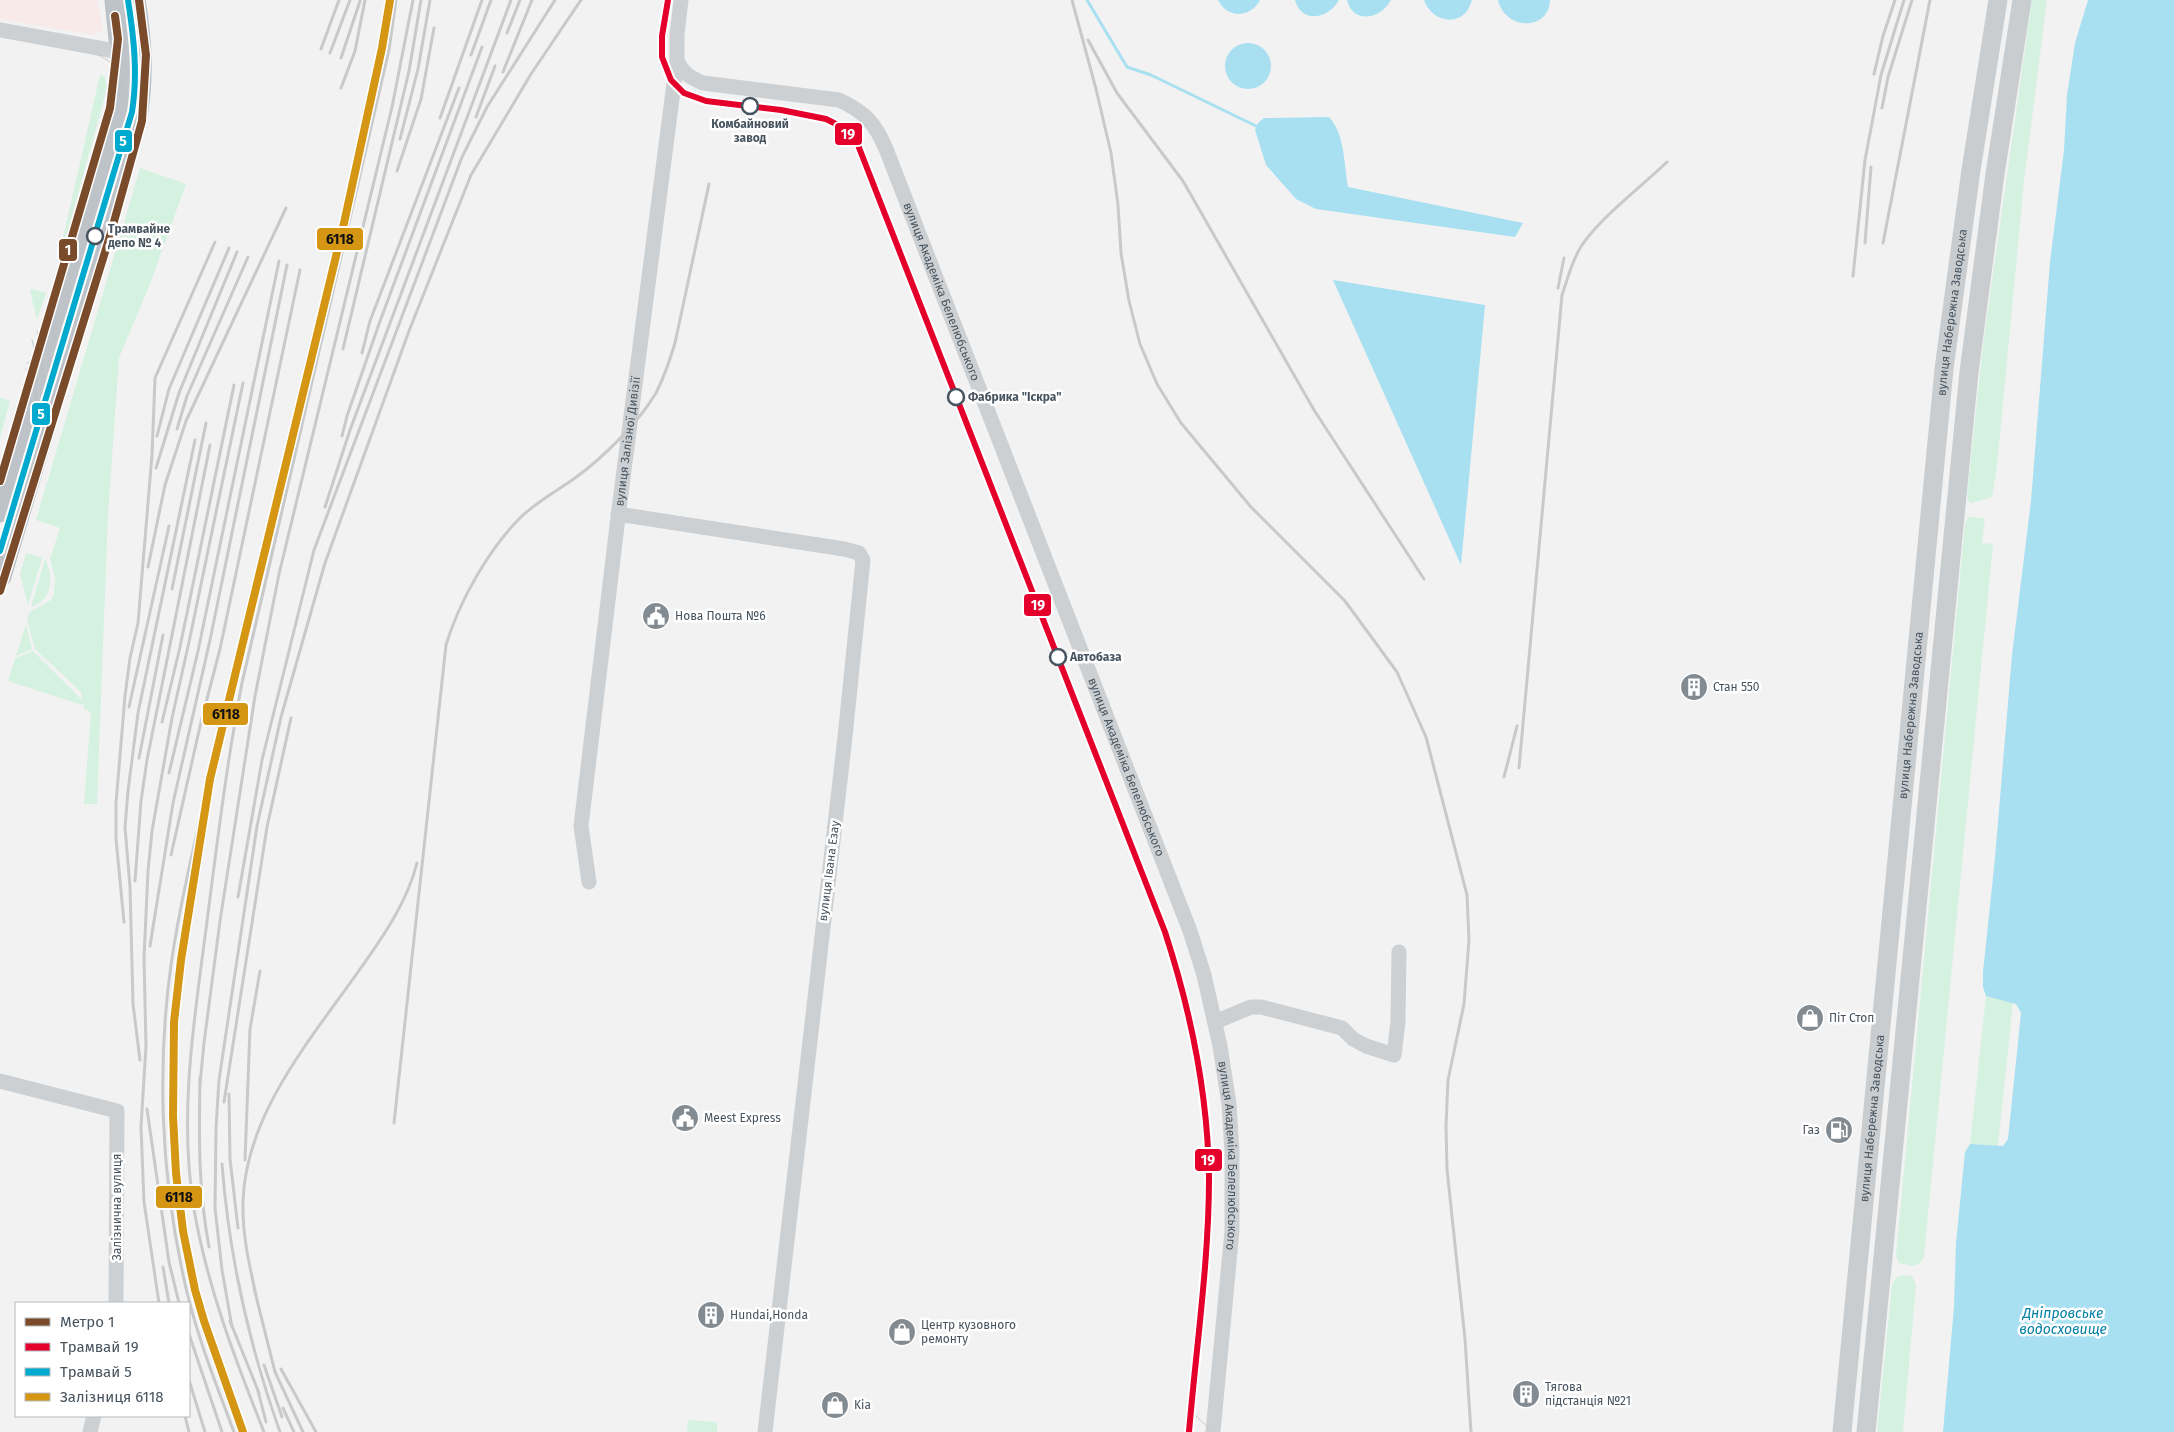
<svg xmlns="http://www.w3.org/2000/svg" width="2174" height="1432" viewBox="0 0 2174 1432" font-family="'Fira Sans',sans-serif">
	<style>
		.medical { fill: #f8eae9 }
		.green { fill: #d5f2e1 }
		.water { fill: #a8e0f1 }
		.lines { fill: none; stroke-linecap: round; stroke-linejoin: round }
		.stream { stroke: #a8e0f1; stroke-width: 3 }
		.highway-casing { stroke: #b6bbc2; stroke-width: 23 }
		.minor { stroke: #cdd0d3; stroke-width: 15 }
		.major { stroke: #c9cdd0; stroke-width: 19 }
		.highway { stroke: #bdc3c8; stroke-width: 21 }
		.tram { stroke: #c8c9cb; stroke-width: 1 }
		.rail { stroke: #c8c9cb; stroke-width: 3 }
		.rail-1-casing { stroke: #fff; stroke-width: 11 }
		.rail-1 { stroke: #d49613; stroke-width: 8 }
		.tram-1-casing { stroke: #fff; stroke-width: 10 }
		.tram-2-casing { stroke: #fff; stroke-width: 10 }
		.tram-1 { stroke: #e4002b; stroke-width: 6 }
		.tram-2 { stroke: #00a9ce; stroke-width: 6 }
		.metro-1-casing { stroke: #fff; stroke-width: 11 }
		.metro-1 { stroke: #7a4b2a; stroke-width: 8 }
		.stop-dot { fill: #fff; stroke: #47545f; stroke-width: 2.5 }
		.labels { text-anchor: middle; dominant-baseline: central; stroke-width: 5; stroke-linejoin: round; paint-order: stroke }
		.stop-label { font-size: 12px; font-weight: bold; fill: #47545f; stroke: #fff; text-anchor: start }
		.street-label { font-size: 12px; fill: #47545f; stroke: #fff }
		.poi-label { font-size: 12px; fill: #47545f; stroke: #fff; text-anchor: start }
		.water-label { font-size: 14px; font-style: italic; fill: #0680a5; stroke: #fff }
		.line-badge { stroke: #fff; stroke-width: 2 }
		.badge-label { font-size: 14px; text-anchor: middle; font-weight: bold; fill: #fff }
		.pale-badge-label { font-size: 14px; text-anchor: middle; font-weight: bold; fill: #111 }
	</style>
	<rect width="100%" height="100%" fill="#f2f2f2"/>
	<!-- medical -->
	<path class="medical" d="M0 0H97L103 31 93 35 0 19Z"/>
	<!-- green -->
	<g class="green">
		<path d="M2032 0H2047L2024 181 1997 467 1992 497 1972 503 1969 502 1967 496 1983 344Z"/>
		<path d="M100 75 104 76 107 85 103 103 61 256 59 255Z"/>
		<path d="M140 168 186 184 150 284 119 358 108 514 97 804H84L91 712 84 709 83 702 82 705 8 681 15 658 33 651 82 700 81 692 35 649 27 619 30 612 51 600 54 594 55 578 50 559 60 528 36 520Z"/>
		<path d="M32 289 46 293 37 320 30 291Z"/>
		<path d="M0 397 10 401 0 438Z"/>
		<path d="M1968 517 1985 518 1982 543 1993 544 1924 1256 1920 1263 1913 1266 1899 1263 1896 1256 1965 523Z"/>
		<path d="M26 553 42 558 28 605 20 574Z"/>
		<path d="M45 559C54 576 53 600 31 607Z"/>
		<path d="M26 624 32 649 16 656Z"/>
		<path d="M1986 996 2013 1002 1998 1146 1970 1144Z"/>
		<path d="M1903 1275 1912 1276 1916 1285 1903 1432H1877L1892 1285 1896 1278Z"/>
		<path d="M688 1420 717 1422V1432H687Z"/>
	</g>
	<!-- water -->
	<g class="water">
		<path d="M1218 0H1260C1251 18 1227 19 1218 0Z"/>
		<path d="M1295 0H1339C1329 19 1301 24 1295 0Z"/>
		<path d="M1347 0H1391C1381 19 1353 25 1347 0Z"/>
		<path d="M1424 0H1472C1471 3 1469 8 1467 11 1453 28 1430 18 1424 0Z"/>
		<path d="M1498 0H1550C1549 31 1505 31 1498 0Z"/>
		<path d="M2088 0H2174V1432H1943L1954 1307 1956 1243 1965 1152 1970 1144 2003 1146 2008 1139 2021 1013 2016 1004 1986 996 1983 987V972L1995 858 2012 655 2031 501 2050 262 2064 150 2067 95 2075 43Z"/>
		<circle cx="1248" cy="66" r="23"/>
		<path d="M1329 117C1345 134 1344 165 1348 187L1523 223 1515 237 1316 209 1296 199 1266 165 1255 130 1258 123 1264 118Z"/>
		<path d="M1333 280 1485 305 1461 565Z"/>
	</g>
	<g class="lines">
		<!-- stream -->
		<path class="stream" d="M1087 0 1127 67 1151 75 1256 126"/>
		<!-- highway casing -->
		<g class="highway-casing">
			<g id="highway">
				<path d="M0 511 119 104 123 67 116 0"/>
				<path d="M0 576 135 122C143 80 141 42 134 0"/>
			</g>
		</g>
		<!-- minor -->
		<g class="minor">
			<path d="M0 30 131 54"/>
			<path id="s1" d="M677 60C682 73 691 78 703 83L839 100C865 112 875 123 886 149L1190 931 1204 975 1220 1046 1229 1104 1232 1152V1231L1213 1432"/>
			<path d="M618 514 844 549 859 553 863 560 845 737 765 1432"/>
			<path id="s2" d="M589 882 581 826 619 509 677 60V35L681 0"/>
			<path d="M1215 1022 1251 1007H1261L1342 1028 1353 1039 1366 1046 1394 1055 1398 1022 1399 952"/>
			<path d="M0 1081 117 1111 116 1303"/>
			<path d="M90 1432 94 1416"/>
		</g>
		<!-- major -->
		<g class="major">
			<path id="s3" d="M1842 1432 1944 369 1971 170 1998 0"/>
			<path d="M1866 1432 1969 372 1995 174 2022 0"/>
		</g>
		<!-- highway -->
		<use href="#highway" class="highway"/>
		<!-- tram -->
		<g class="tram">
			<path d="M96 54C121 65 131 85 132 112"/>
			<path d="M37 331 45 358 47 379"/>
			<path d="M32 340 39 367V406"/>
			<path d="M27 363 49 356 64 339"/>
			<path d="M26 369 33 384 31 431"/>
			<path d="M1192 1399 1195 1415 1213 1432"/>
		</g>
		<!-- rail -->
		<g class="rail">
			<path d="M1072 0 1096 89 1111 153 1118 205 1121 253 1129 301 1140 344 1157 384 1181 423 1251 507 1345 601 1397 672 1426 737 1467 895 1469 940 1464 1004 1448 1080 1446 1126 1447 1169 1465 1339 1471 1432"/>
			<path d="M507 33 520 0"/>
			<path d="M1088 40 1117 93 1183 181 1314 410 1424 579"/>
			<path d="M321 49 339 0"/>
			<path d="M330 53 350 0"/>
			<path d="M471 55 491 0"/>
			<path d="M341 58 360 1"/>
			<path d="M503 72 532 0"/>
			<path d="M1874 74 1883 36 1895 0"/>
			<path d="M341 88 355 51 365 0"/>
			<path d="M1882 108 1888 77 1912 0"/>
			<path d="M476 117 495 66"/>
			<path d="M440 118 482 0"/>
			<path d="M400 139 418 69 430 0"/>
			<path d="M397 171 421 99 434 28"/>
			<path d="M1865 243 1871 167"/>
			<path d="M1883 243 1930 0"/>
			<path d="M1853 276 1865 160 1881 75 1904 0"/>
			<path d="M1558 288 1564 258"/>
			<path d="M343 349 409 71 421 0"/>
			<path d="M362 353 370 321 459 88"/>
			<path d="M177 429 187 396 248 257"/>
			<path d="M157 436 169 389 229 248"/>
			<path d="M342 436 347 416 379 324 482 47"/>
			<path d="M156 468 179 393 237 252"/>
			<path d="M325 507 350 430 511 0"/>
			<path d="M148 567 165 485 186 421 286 208"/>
			<path d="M172 589 206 423"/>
			<path d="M129 707 169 526"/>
			<path d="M162 722 180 647 234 385"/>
			<path d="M139 758 163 635"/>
			<path d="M1519 768 1562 295C1568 278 1572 260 1582 245 1601 217 1642 186 1667 162"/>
			<path d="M169 773 198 651 279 261"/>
			<path d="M1504 777 1517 726"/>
			<path d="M210 779C195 841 180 902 171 965 157 1065 161 1171 182 1270 193 1326 214 1379 234 1432"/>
			<path d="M171 855 201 722 220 649 300 270"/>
			<path d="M135 881 141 801 147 760 210 445"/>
			<path d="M238 897 262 760 314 550 462 157 487 107 555 0"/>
			<path d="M124 922 116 839V803L125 696 130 658 138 623 152 455 155 378 215 242"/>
			<path d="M150 946 173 803 210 640 287 265"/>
			<path d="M140 1060 133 1004 130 887 125 827 128 791 138 713 195 440"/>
			<path d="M200 1078C199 1137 198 1188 209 1247"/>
			<path d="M200 1084 204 1043 220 921 255 696 279 574 392 107 413 0"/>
			<path d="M229 1094 230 1159 238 1228"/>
			<path d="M224 1102 267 827 291 718"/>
			<path d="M147 1109 169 1262 179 1303"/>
			<path d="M394 1123 446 645C459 602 488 550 520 518 536 502 557 491 575 478 604 457 638 423 656 393 664 377 670 360 675 343L709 184"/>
			<path d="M245 1160 250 1029 260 971"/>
			<path d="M222 1164C229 1256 249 1345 280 1432"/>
			<path d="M163 1267 169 1303"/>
			<path d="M254 1288 275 1372 303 1432"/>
			<path d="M256 1295C249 1264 242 1233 243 1201 246 1114 310 1040 358 972 382 938 407 903 417 863"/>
			<path d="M159 1303 144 1202 141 1127 146 1046 144 958 148 871 152 831 172 718 189 642 243 383"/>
			<path d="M230 1321 259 1393"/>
			<path d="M232 1327 222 1270 215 1208 216 1128 219 1080 257 826 281 717 325 563 409 331 471 175 531 74 581 0"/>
			<path d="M189 1334 222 1432"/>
			<path d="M264 1365 282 1417"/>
			<path d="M281 1369 316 1432"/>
			<path d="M189 1380 205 1432"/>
			<path d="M258 1391 266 1422"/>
			<path d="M232 1397 246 1432"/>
			<path d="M283 1408 294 1432"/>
			<path d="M185 1416 189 1432"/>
			<path d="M264 1432C235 1359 207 1286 194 1209 179 1118 193 1027 205 937 216 852 226 767 242 683L389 50 396 0"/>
		</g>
		<!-- rail-1 casing -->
		<g class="rail-1-casing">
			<path id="rail-1" d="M243 1432 204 1321 195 1290 183 1231 176 1173 173 1116 174 1022 181 960 210 779 344 223 382 48 390 0"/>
		</g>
		<!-- rail-1 -->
		<use href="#rail-1" class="rail-1"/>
		<!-- tram-1 casing -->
		<g class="tram-1-casing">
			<path id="tram-1" d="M668 0 662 36V57L671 80 684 93 706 101 781 110 826 119 842 127 858 145 1165 932C1191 1012 1208 1094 1209 1178 1209 1261 1196 1349 1189 1432"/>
		</g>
		<!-- tram-2 casing -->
		<g class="tram-2-casing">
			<path id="tram-2" d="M0 551 132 112C138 74 134 38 128 0"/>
		</g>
		<!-- tram-1 -->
		<use href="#tram-1" class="tram-1"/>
		<!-- tram-2 -->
		<use href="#tram-2" class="tram-2"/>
		<!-- metro-1 casing -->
		<g class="metro-1-casing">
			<g id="metro-1">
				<path d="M0 481 110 108 118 39 115 16"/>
				<path d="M0 591 110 236 142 121 146 55 139 0"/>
			</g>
		</g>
		<!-- metro-1 -->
		<use href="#metro-1" class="metro-1"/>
	</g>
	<!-- icons -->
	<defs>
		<g id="civic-disc" transform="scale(1.4375)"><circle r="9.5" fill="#838b92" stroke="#fff"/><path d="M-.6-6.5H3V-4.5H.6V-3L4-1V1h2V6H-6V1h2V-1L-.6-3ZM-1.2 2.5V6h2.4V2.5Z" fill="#fff"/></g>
		<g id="building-disc" transform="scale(1.4375)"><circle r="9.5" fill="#838b92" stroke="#fff"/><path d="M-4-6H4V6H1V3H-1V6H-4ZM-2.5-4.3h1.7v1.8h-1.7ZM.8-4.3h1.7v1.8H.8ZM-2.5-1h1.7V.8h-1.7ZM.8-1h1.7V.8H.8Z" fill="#fff"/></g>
		<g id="shop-disc" transform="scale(1.4375)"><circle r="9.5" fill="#838b92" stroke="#fff"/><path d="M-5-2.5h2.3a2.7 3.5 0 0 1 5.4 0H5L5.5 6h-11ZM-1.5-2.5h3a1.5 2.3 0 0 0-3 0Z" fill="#fff"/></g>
		<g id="fuel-disc" transform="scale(1.4375)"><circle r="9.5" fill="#838b92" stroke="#fff"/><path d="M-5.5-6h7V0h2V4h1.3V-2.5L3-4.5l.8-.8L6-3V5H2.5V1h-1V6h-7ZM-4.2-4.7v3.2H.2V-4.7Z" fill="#fff"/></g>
	</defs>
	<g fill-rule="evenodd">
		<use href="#civic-disc" x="656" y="616"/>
		<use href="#building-disc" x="1694" y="687"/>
		<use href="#shop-disc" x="1810" y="1018"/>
		<use href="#civic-disc" x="685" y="1118"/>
		<use href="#fuel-disc" x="1839" y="1130"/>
		<use href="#building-disc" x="711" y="1315"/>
		<use href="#shop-disc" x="902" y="1332"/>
		<use href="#building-disc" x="1526" y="1394"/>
		<use href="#shop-disc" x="835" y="1405"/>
	</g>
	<!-- markers -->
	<g class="stop-dot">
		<circle cx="750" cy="106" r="8"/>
		<circle cx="95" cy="236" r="8"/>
		<circle cx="956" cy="397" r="8"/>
		<circle cx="1058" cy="657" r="8"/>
	</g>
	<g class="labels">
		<!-- stop labels -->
		<g class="stop-label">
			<text x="750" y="124" text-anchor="middle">Комбайновий<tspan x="750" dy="14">завод</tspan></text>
			<text x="108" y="229">Трамвайне<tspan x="108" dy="14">депо № 4</tspan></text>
			<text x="968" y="397">Фабрика "Іскра"</text>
			<text x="1070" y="657">Автобаза</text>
		</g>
		<!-- street labels -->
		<g class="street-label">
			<text stroke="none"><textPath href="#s1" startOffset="396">вулиця Академіка Белелюбського</textPath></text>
			<text stroke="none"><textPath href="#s3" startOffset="1125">вулиця Набережна Заводська</textPath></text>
			<text stroke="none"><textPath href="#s2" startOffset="444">вулиця Залізної Дивізії</textPath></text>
			<text stroke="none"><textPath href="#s3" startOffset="720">вулиця Набережна Заводська</textPath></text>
			<text stroke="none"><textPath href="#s1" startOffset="906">вулиця Академіка Белелюбського</textPath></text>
			<text transform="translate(829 871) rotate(-83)">вулиця Івана Езау</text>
			<text stroke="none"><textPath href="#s3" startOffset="315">вулиця Набережна Заводська</textPath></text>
			<text stroke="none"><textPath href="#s1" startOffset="1311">вулиця Академіка Белелюбського</textPath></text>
			<text transform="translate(117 1207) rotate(-90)">Залізнична вулиця</text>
		</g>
		<!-- poi labels -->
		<g class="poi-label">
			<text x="675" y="616">Нова Пошта №6</text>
			<text x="1713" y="687">Стан 550</text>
			<text x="1829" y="1018">Піт Стоп</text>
			<text x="704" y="1118">Meest Express</text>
			<text x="1820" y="1130" text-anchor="end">Газ</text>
			<text x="730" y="1315">Hundai,Honda</text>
			<text x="921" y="1325">Центр кузовного<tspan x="921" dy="14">ремонту</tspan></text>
			<text x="1545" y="1387">Тягова<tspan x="1545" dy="14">пiдстанцiя №21</tspan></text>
			<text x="854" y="1405">Kia</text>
		</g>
		<!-- water labels -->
		<g class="water-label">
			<text x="2063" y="1313">Дніпровське<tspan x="2063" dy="16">водосховище</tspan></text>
		</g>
	</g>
	<g class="line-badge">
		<rect x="834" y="122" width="29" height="24" rx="5" fill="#e4002b"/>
		<rect x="114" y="129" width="19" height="24" rx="5" fill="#00a9ce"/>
		<rect x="316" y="227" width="48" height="24" rx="5" fill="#d49613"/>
		<rect x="58" y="238" width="20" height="24" rx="5" fill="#7a4b2a"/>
		<rect x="31" y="402" width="20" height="24" rx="5" fill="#00a9ce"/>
		<rect x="1023" y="593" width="29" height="24" rx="5" fill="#e4002b"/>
		<rect x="202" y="702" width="47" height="24" rx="5" fill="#d49613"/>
		<rect x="1194" y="1148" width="29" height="24" rx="5" fill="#e4002b"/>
		<rect x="155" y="1185" width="48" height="24" rx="5" fill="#d49613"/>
	</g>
	<g class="badge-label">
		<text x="848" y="139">19</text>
		<text x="123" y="146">5</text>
		<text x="68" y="255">1</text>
		<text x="41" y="419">5</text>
		<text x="1038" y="610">19</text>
		<text x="1208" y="1165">19</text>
	</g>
	<g class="pale-badge-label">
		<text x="340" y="244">6118</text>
		<text x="226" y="719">6118</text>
		<text x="179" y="1202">6118</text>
	</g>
	<!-- legend -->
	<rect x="15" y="1302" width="175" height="115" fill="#ffffff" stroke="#b5bbbf"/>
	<rect x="25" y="1318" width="25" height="8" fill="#7a4b2a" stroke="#b5bbbf"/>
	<text x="60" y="1327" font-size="15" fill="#47545f">Метро 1</text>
	<rect x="25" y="1343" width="25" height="8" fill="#e4002b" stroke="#b5bbbf"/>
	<text x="60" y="1352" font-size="15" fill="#47545f">Трамвай 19</text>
	<rect x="25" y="1368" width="25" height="8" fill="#00a9ce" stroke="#b5bbbf"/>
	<text x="60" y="1377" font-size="15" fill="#47545f">Трамвай 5</text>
	<rect x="25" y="1393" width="25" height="8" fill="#d49613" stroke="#b5bbbf"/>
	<text x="60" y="1402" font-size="15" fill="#47545f">Залізниця 6118</text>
</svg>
